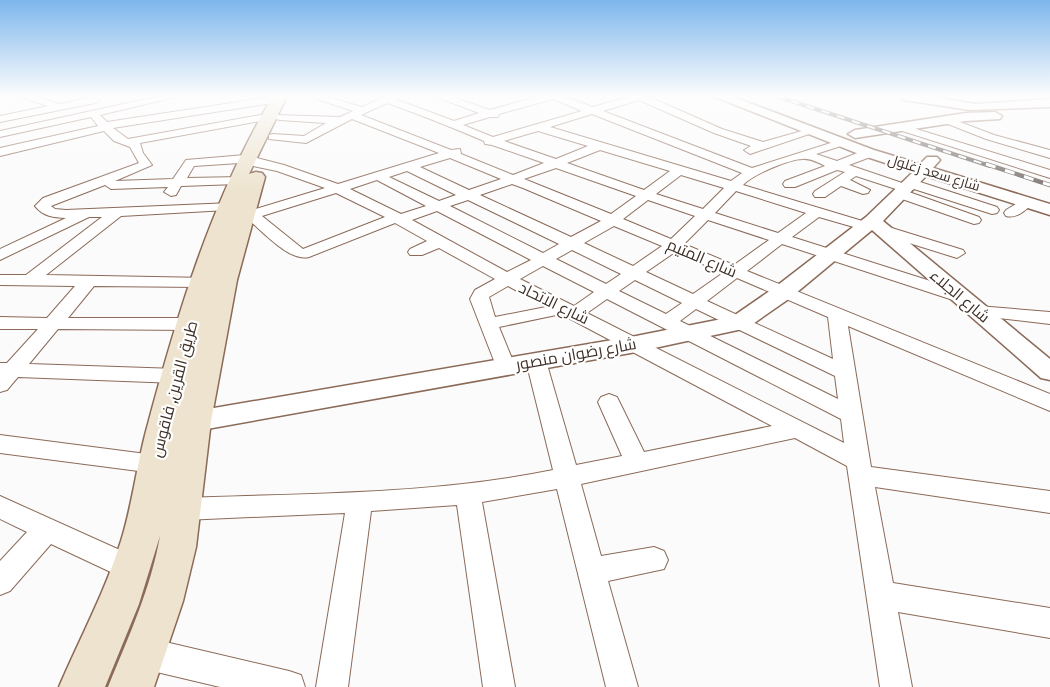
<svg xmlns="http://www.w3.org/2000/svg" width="1050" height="687" viewBox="0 0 1050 687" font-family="'Fira Sans Condensed',Cairo,sans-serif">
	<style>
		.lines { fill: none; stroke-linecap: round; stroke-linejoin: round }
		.minor-casing { stroke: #8b6a58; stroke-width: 2 }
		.tertiary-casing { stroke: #8b6a58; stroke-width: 3 }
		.secondary-casing { stroke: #8b6a58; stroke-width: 3 }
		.minor { fill: #fff; fill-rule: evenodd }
		.tertiary { fill: #fff; fill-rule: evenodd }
		.secondary { fill: #ede3ce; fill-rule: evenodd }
		.rail-far1-casing { stroke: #7d746f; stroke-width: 4 }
		.rail-casing { stroke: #7d746f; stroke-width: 4.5 }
		.rail-far1 { stroke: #fff; stroke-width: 2; stroke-dasharray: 8; stroke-linecap: butt }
		.rail { stroke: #fff; stroke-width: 3; stroke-dasharray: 10; stroke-linecap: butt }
		.labels { text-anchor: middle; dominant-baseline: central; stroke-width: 4.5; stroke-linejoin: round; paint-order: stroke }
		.far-street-label { font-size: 14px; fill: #3d2f27; stroke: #fff }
		.street-label { font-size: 16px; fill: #3d2f27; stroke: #fff }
	</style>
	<rect width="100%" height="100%" fill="#fbfbfb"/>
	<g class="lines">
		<!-- minor casing -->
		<g class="minor-casing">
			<g id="minor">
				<path d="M17 96H34L59 104 95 97 100 100 95 103 0 122V116L48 106Z"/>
				<path d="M160 96H180L100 115 107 122 278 96 284 99 279 102 113 128 128 139 266 114 271 117 266 120 140 143 143 153 152 165 115 181 173 179 186 160 245 155 284 165 338 184 439 153 352 119 306 143 269 139V135L273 134 304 136 326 123 280 120 276 119V115L340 117 353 111 308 96H324L362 107 386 96H400L395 99 454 121 479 113 434 96H449L490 110 540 96H563L593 107 631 96H647L722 129 763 142 809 129 815 132 750 154 744 150 751 146 714 133 639 100 603 111 752 168 840 140 844 141V145L816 154 837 161 865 150H873V156L849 165 905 184 907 181H917L997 207 999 210 997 213 992 214 914 189 909 192 979 217 981 220 979 223 974 224 902 199 900 196 905 192 856 176 850 180 870 190 868 193 863 194 841 186 825 197H815L813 194 815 191 845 172 837 170 795 187H785L783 184 785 181 825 166C819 163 810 158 803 159 789 159 752 175 743 185L869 223 871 226 864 230 819 217 792 237 965 292 968 296 965 300H953L782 244 747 271 1050 394V411L848 326 871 467 1050 491V513L875 487 893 583 1050 608V638L898 612 912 687H880L847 466 795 438 581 484 601 556 654 547 664 551 668 560 664 569 608 581 638 687H606L557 489 482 502 515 687H483L457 505 371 511 348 687H316L345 513 184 520 175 517 171 509 175 501 184 498C307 493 432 495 553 470L526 361 529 356 536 354 543 356 546 361 576 465 622 456 598 402 601 397 609 394 617 397 644 452 772 426 561 314 499 327 515 366 512 371 505 373 498 371 470 299 475 290 495 279 439 248 422 255H410L408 252 410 249 427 241 395 223 309 257C290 262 263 232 249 220L231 225 224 221 226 218 325 188 277 171 239 163 194 166 187 178 242 177 244 180 242 183 237 184 181 186 176 195 171 196 164 192 168 187 111 189 105 185 51 206 55 209 66 210 232 203 234 206 227 210 121 216 46 275 208 278 211 282 208 286 202 287 94 286 68 318H191L198 320 200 324 198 328 191 330 58 329 29 364 177 369 184 371 187 376 184 381 177 383 18 377 7 390 0 392V363H7L38 329H0V317L47 318 75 286 0 285V275H26L102 217H89L0 260V249L66 218C53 217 44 217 35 206L43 198 139 163 130 147 114 141 104 131 0 156V148L98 126 91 117 0 137V131ZM553 99 582 111 493 137 463 125 490 117H498L499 114ZM387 103C421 115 451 127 484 141L485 144 492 145 544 163 513 175 461 154 460 149 451 150 361 115ZM592 114 742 173 731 181 550 127ZM538 131 588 146 556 159 504 141ZM600 150 670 171 644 190 567 163ZM450 158 501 179 469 190 420 167ZM556 168 636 196 611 214 524 179ZM407 171 456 195 439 201 389 177ZM681 175 724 188 703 209 656 194ZM377 180 426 206 401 214 350 189ZM512 184 523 188 601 221 571 237 480 195ZM736 191 806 213 778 233 715 213ZM336 193 385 217 303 249 262 216ZM468 200 559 244 543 253 450 206ZM648 200 695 216 671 239 623 219ZM437 211 531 260 507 272 412 220ZM708 220 769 240 734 265 684 244ZM614 226 662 246 633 266 584 243ZM572 250 621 274 606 284 556 259ZM675 252 723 273 693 294 646 272ZM543 266 594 292 574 306 520 279ZM737 278 828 317 833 359 707 301ZM635 280 682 303 666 314 619 291ZM508 286 545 306 546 307 495 317 489 297ZM607 299 841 419 844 443 587 313ZM696 309 835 376 838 399 680 321Z"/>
				<path d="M947 117 994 135 1050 150V158L986 139 943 122 942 120Z"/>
				<path d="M900 124 1050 170V178L896 129 894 127Z"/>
				<path d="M1026 198 1031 199 1033 202C1027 210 1016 219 1006 216L1004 213 1006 210Z"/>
				<path d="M882 225 963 250 965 253 957 258 877 233 874 230Z"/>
				<path d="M978 306 1050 312V324L972 315 969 311 972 307Z"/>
				<path d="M0 435 154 455 163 457 166 464 163 471 154 473 0 453Z"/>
				<path d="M0 496 142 560 146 569 142 578 132 582 51 544 10 591 0 595V561L27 532 0 519Z"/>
				<path d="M144 637 289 671 301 675 305 687H220L144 669 133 664 128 653 133 642Z"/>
			</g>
		</g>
		<!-- tertiary casing -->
		<g class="tertiary-casing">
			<g id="tertiary">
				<path d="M713 96H731L874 150 920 164 927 157H937L940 160 933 168 1050 204V215L926 176 883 221 1050 359V380L1041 378 872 230 790 298 747 328 636 352 179 434 169 431 165 424 169 417 179 414 636 336 732 317 774 288 866 217 913 172 864 156Z"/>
				<path d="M898 96H929L975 104 1050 99V107L970 110 904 100Z"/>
				<path d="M995 112 1002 116 1000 119 966 121 855 138 848 134 855 130 966 113Z"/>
			</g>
		</g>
		<!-- secondary casing -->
		<g class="secondary-casing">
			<path id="secondary" d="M273 96H287L249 174 256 172 262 173 265 177 237 280 211 421 196 547 183 601 154 687H108C128 638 151 588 160 536L139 604 105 687H59C80 638 105 592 121 541 132 506 136 470 145 435 176 318 211 200 273 96Z"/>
		</g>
		<!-- minor -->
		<use href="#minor" class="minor"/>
		<!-- tertiary -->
		<use href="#tertiary" class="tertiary"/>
		<!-- secondary -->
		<use href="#secondary" class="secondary"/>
		<!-- rail-far1 casing -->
		<g class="rail-far1-casing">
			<path id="rail-far1" d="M776 96 990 166"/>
		</g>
		<!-- rail casing -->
		<g class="rail-casing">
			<path id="rail" d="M986 164 1050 185"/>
		</g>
		<!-- rail-far1 -->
		<use href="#rail-far1" class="rail-far1"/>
		<!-- rail -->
		<use href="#rail" class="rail"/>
	</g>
	<!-- sky -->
	<linearGradient id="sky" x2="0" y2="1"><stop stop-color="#7db6ec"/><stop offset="0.5" stop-color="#fdfdfd"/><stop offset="1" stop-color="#fdfdfd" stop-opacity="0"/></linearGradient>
	<rect width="1050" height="192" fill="url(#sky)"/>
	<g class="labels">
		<!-- far-street labels -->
		<g class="far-street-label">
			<text transform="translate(934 173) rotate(17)">شارع سعد زغلول</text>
		</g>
		<!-- street labels -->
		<g class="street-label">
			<text transform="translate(702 258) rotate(23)">شارع المتيم</text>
			<text transform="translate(960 296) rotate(40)">شارع الجلاء</text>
			<text transform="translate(554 303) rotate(26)">شارع الاتحاد</text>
			<text transform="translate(576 354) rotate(-10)">شارع رضوان منصور</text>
			<text transform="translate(174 389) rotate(-75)">طريق القرين, فاقوس</text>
		</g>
	</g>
</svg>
